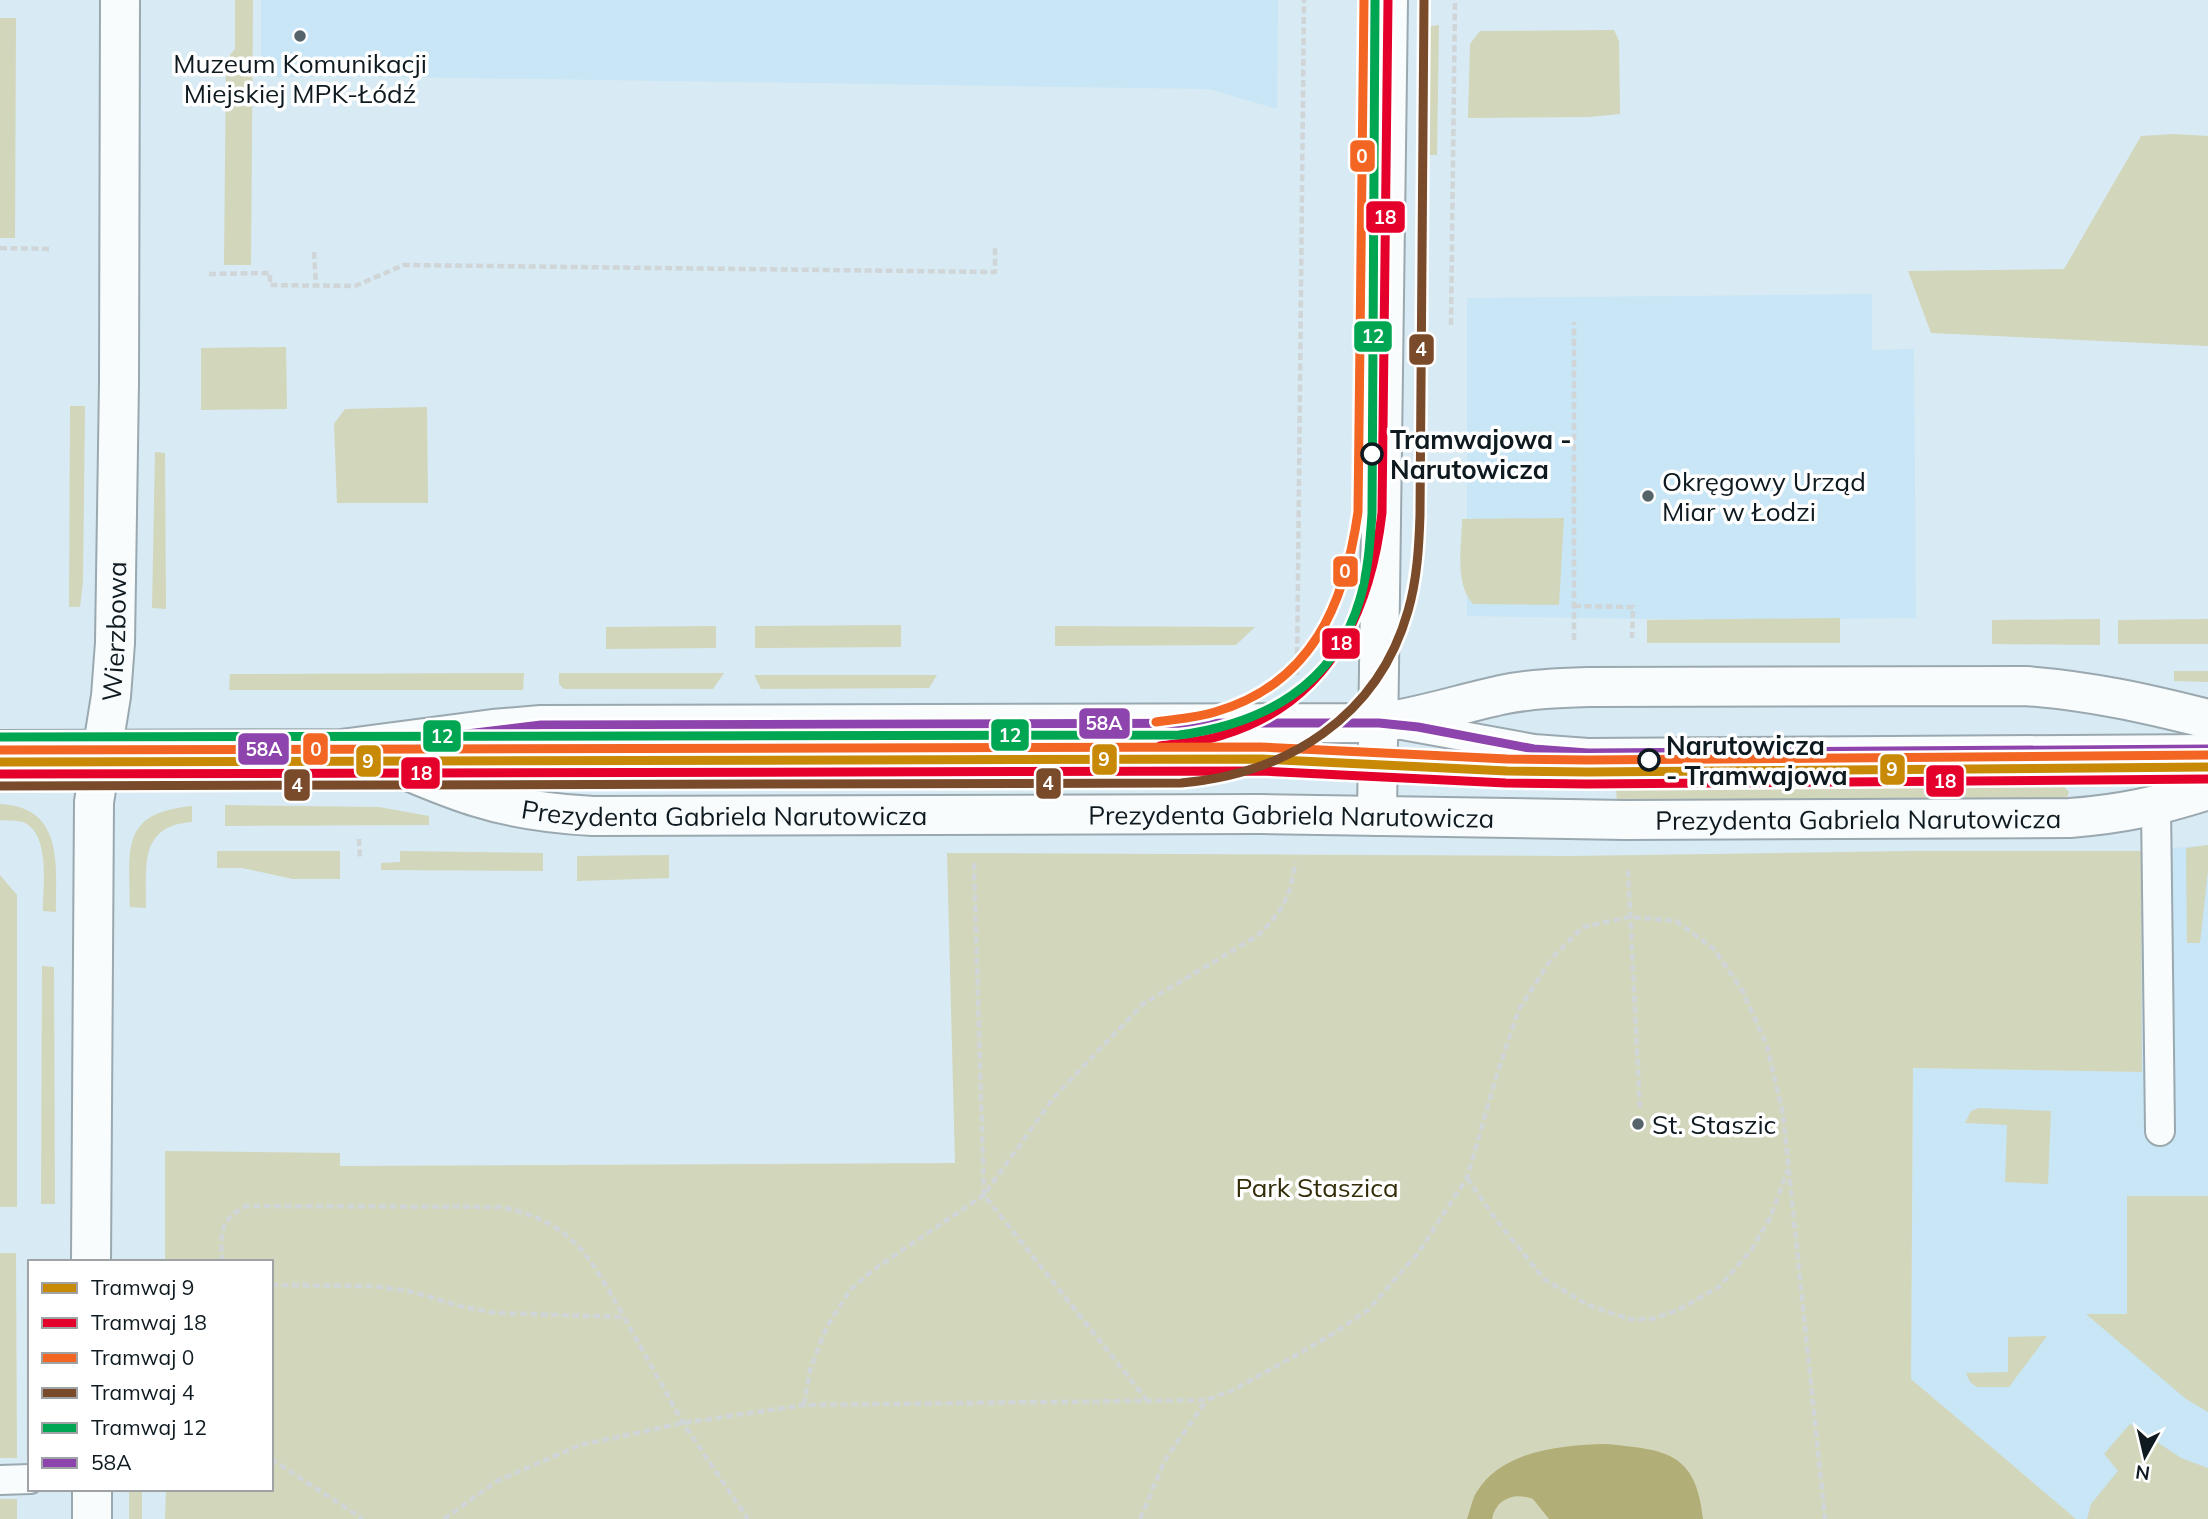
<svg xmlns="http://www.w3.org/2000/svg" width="2208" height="1519" viewBox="0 0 2208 1519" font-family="Mulish,sans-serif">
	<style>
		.built { fill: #c8e6f6 }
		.green { fill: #d2d6ba }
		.water { fill: #b2ae78 }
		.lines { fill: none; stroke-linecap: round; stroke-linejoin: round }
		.lane-casing { stroke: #9aa8af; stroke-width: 32 }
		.secondary-casing { stroke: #9aa8af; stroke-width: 42 }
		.path { stroke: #d0d5d7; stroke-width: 4.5; stroke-dasharray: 7 3.5; stroke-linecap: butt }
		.lane { stroke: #f9fcfd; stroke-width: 28 }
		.secondary { stroke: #f9fcfd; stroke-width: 38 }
		.bus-1-casing { stroke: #fff; stroke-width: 14 }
		.bus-1 { stroke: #8e44ad; stroke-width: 9 }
		.tram-1-casing { stroke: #fff; stroke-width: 14 }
		.tram-2-casing { stroke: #fff; stroke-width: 14 }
		.tram-3-casing { stroke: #fff; stroke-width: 14 }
		.tram-4-casing { stroke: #fff; stroke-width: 14 }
		.tram-5-casing { stroke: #fff; stroke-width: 14 }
		.tram-1 { stroke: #c88a06; stroke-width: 9 }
		.tram-2 { stroke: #e4002b; stroke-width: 9 }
		.tram-3 { stroke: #f26522; stroke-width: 9 }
		.tram-4 { stroke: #7a4b2a; stroke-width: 9 }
		.tram-5 { stroke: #00a651; stroke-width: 9 }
		.poi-dot { fill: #55636a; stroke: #fff; stroke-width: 2.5 }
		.stop-dot { fill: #fff; stroke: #0e1a20; stroke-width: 3.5 }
		.labels { text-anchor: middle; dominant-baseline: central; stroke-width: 7; stroke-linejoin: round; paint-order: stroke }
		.poi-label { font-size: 26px; fill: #0e1a20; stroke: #fff; text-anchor: start }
		.stop-label { font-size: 26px; font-weight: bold; fill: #0e1a20; stroke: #fff; text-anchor: start }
		.street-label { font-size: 26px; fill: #0e1a20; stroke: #fff }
		.park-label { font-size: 26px; fill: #322d08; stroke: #fff }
		.line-badge { stroke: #fff; stroke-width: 2.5 }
		.badge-label { font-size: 19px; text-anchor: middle; font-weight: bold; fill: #fff }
	</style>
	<rect width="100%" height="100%" fill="#d8eaf3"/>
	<!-- built -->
	<g class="built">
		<path d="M261 0H1278L1277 109 1209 89 400 77H257V73L261 72Z"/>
		<path d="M1872 294V350L1914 349 1916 618 1710 620 1467 616V298Z"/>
		<path d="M2208 845V1519H2076L1911 1379 1913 1068 2141 1072V851Z"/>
	</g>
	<!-- green -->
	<g class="green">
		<path d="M235 0H253L251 265H224L226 60 235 49Z"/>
		<path d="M0 18H16L15 238H0Z"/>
		<path d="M1439 25 1437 155H1428L1421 149 1422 31 1430 26Z"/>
		<path d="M1614 30 1619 41 1620 114 1589 117 1468 118 1470 44 1480 31Z"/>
		<path d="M2174 134 2208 136V346L1931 333 1908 271 2064 269 2141 136Z"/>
		<path d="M286 347 287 409 201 410V348Z"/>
		<path d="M70 406H85L83 581 80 607H69Z"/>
		<path d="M427 407 428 503H337L334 424 345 409Z"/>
		<path d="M155 452 165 453 166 609 152 608Z"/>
		<path d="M1564 518 1559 605 1473 604C1454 583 1462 545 1462 519Z"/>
		<path d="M1840 618V643H1647V620Z"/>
		<path d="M2100 619V645L1992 644V620Z"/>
		<path d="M2208 619V644H2118V620Z"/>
		<path d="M901 625V647L755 648V626Z"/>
		<path d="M716 626V648L606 649V627Z"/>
		<path d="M1055 626 1255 627 1236 645 1055 646Z"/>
		<path d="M2174 671H2208V682L2174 681Z"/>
		<path d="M524 673 523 690H229L230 674Z"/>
		<path d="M559 673H724L713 689H564L559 684Z"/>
		<path d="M754 675H937L929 688 761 689Z"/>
		<path d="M2063 785 2069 792 2067 798 2064 799 1617 804 1616 787Z"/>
		<path d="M0 804C64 807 56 865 56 912L43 911C43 887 51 834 23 822 16 820 7 821 0 820Z"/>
		<path d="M225 805 379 807 429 816V825L225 826Z"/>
		<path d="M192 806V822C138 826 147 866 146 908L130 907C130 849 119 813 192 806Z"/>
		<path d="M2208 845V871L2200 943H2187L2186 848Z"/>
		<path d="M217 851H340V879H293L242 868H217Z"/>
		<path d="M400 851 543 853V871L381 870V863L400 862Z"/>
		<path d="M1912 851H2141L2142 1072 1913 1068 1911 1379 2076 1519H165L166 1489H271V1262H165V1151L340 1153V1166L955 1163 947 853 1571 856Z"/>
		<path d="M669 855V878L577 881V856Z"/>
		<path d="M0 875 17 895V1207H0Z"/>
		<path d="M42 966 54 967 55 1204H41Z"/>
		<path d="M1979 1108 2051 1111 2048 1184 2005 1182 2007 1125 1965 1123 1971 1111Z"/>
		<path d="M2127 1196H2208V1412L2186 1399 2086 1314H2127Z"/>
		<path d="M0 1253H16L17 1458H0Z"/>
		<path d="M2047 1336 2009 1387H1977L1970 1382 1966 1373 2008 1372V1337Z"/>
		<path d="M2130 1424 2181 1458 2208 1468V1519H2087L2091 1504 2118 1471 2104 1454Z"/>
		<rect x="129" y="1489" width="13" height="30"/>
		<rect x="0" y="1499" width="17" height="20"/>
	</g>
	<!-- water -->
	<path class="water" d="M1606 1444C1665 1450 1696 1451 1703 1519H1549L1533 1499C1515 1492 1496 1498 1492 1519H1467C1470 1511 1472 1500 1476 1493 1502 1450 1562 1445 1606 1444Z"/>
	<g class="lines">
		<!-- lane casing -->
		<g class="lane-casing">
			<g id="lane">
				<path d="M1402 725 1534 749 1588 753 2208 749"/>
				<path d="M2156 807 2160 1131"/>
				<path d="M0 1480 30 1479"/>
			</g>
		</g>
		<!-- secondary casing -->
		<g class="secondary-casing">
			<g id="secondary">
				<path d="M0 750 341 749 493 729 541 725 1379 723C1421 717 1460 704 1501 695 1530 689 1560 688 1589 687L2026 686C2090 691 2145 703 2208 719"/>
				<path id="s1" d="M356 753C398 764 436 785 477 797 515 809 554 814 593 816L1261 814 1625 820 2070 818C2122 814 2158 806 2208 790"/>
				<path d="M1377 816 1388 0"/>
				<path id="s2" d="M91 1262 94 802 111 696 115 643 119 382 120 0"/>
				<path d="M92 1519V1489"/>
			</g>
		</g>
		<!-- path -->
		<g class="path">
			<path d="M0 248 51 249"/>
			<path d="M314 252 316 285"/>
			<path d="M209 274 270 273V285L355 286 404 265 995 272V247"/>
			<path d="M1451 325 1455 0"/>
			<path d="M1574 606 1633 607 1632 638"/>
			<path d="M1574 640V322"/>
			<path d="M1297 675 1304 0"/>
			<path d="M359 839 360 858"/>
			<path d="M974 863 984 1195 1146 1399"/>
			<path d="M1628 870 1640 1110"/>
			<path d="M1467 1178 1497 1221 1544 1279 1588 1305 1629 1319H1652L1678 1310 1719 1287 1752 1249 1770 1218 1788 1169"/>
			<path d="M222 1262C221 1232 218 1222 246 1206L502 1207C574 1223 590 1257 624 1317"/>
			<path d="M271 1285 372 1286 409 1291 460 1306 495 1313 624 1317 683 1423 748 1519"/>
			<path d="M804 1405 810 1370 826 1328 850 1290 873 1270 984 1195 1055 1096 1143 1004 1257 936C1282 913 1291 896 1295 862"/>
			<path d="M271 1459 363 1519"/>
			<path d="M444 1519 497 1481 580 1445 683 1423 804 1405 1206 1400 1233 1390 1291 1358 1331 1335 1368 1310 1418 1253 1467 1178 1498 1071 1519 1009 1552 958 1583 927 1630 917 1676 921 1714 949 1742 990 1767 1046 1783 1114 1825 1519"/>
			<path d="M1140 1519 1165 1460 1206 1401"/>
		</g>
		<!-- lane -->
		<use href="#lane" class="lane"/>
		<!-- secondary -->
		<use href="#secondary" class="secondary"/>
		<!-- bus-1 casing -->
		<g class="bus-1-casing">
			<path id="bus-1" d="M0 750 341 749 541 725 1297 723H1379L1418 727 1534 749 1588 753 2208 749"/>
		</g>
		<!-- bus-1 -->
		<use href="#bus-1" class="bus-1"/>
		<!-- tram-1 casing -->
		<g class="tram-1-casing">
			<path id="tram-1" d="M0 762 1261 759 1507 771 1588 772 2208 767"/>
		</g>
		<!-- tram-2 casing -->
		<g class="tram-2-casing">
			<g id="tram-2">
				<path d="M1160 746C1181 743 1203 742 1223 735 1328 703 1370 615 1382 513L1388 0"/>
				<path d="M0 774 1261 771 1506 783 1588 784 2208 779"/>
			</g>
		</g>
		<!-- tram-3 casing -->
		<g class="tram-3-casing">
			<g id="tram-3">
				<path d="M1156 722C1176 719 1196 718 1215 712 1312 684 1345 604 1358 512L1364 0"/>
				<path d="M0 750 1261 747 1507 759 1588 760 2208 755"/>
			</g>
		</g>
		<!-- tram-4 casing -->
		<g class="tram-4-casing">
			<path id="tram-4" d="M0 786 1181 783C1287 774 1378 717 1408 611 1417 580 1419 547 1420 515L1424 0"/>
		</g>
		<!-- tram-5 casing -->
		<g class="tram-5-casing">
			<path id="tram-5" d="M0 737 1179 735C1263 724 1335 686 1360 599 1368 572 1370 543 1372 514L1375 0"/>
		</g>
		<!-- tram-1 -->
		<use href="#tram-1" class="tram-1"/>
		<!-- tram-2 -->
		<use href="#tram-2" class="tram-2"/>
		<!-- tram-3 -->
		<use href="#tram-3" class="tram-3"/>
		<!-- tram-4 -->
		<use href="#tram-4" class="tram-4"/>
		<!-- tram-5 -->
		<use href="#tram-5" class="tram-5"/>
	</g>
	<!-- markers -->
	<g class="poi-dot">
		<circle cx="300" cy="36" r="7"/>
		<circle cx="1648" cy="496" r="7"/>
		<circle cx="1638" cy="1124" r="7"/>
	</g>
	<g class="stop-dot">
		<circle cx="1372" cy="454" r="10"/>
		<circle cx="1649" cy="760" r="10"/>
	</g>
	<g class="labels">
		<!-- poi labels -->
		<g class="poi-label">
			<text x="300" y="63" text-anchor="middle">Muzeum Komunikacji<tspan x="300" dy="30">Miejskiej MPK-Łódź</tspan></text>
			<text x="1662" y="481">Okręgowy Urząd<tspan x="1662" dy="30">Miar w Łodzi</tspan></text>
			<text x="1652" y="1124">St. Staszic</text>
		</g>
		<!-- stop labels -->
		<g class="stop-label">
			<text x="1390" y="439">Tramwajowa -<tspan x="1390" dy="30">Narutowicza</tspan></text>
			<text x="1666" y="745">Narutowicza<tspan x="1666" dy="30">- Tramwajowa</tspan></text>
		</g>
		<!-- street labels -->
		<g class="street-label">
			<text stroke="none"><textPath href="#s2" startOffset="632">Wierzbowa</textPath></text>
			<text stroke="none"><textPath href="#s1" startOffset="378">Prezydenta Gabriela Narutowicza</textPath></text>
			<text stroke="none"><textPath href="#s1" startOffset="945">Prezydenta Gabriela Narutowicza</textPath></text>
			<text stroke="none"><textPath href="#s1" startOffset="1512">Prezydenta Gabriela Narutowicza</textPath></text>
		</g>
		<!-- park labels -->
		<g class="park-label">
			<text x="1317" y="1187">Park Staszica</text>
		</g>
	</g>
	<g class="line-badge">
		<rect x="1349" y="139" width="27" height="34" rx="7" fill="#f26522"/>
		<rect x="1365" y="200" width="41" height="34" rx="7" fill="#e4002b"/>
		<rect x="1353" y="320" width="40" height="33" rx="7" fill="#00a651"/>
		<rect x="1408" y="333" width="27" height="33" rx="7" fill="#7a4b2a"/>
		<rect x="1332" y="555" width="27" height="33" rx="7" fill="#f26522"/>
		<rect x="1321" y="627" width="40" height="33" rx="7" fill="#e4002b"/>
		<rect x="1078" y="707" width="53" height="33" rx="7" fill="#8e44ad"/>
		<rect x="990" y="718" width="40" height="34" rx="7" fill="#00a651"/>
		<rect x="422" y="719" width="40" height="34" rx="7" fill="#00a651"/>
		<rect x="237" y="732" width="53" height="34" rx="7" fill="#8e44ad"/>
		<rect x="302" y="732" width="27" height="34" rx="7" fill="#f26522"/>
		<rect x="1091" y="743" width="27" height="33" rx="7" fill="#c88a06"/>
		<rect x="355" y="744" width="27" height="34" rx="7" fill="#c88a06"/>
		<rect x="1879" y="753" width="27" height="33" rx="7" fill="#c88a06"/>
		<rect x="400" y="756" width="41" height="34" rx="7" fill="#e4002b"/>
		<rect x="1925" y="764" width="40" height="34" rx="7" fill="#e4002b"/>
		<rect x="1035" y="767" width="27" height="33" rx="7" fill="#7a4b2a"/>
		<rect x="283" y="768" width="28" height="34" rx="7" fill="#7a4b2a"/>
	</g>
	<g class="badge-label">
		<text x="1362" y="163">0</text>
		<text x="1385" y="224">18</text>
		<text x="1373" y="343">12</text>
		<text x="1421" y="356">4</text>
		<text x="1345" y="578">0</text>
		<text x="1341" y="650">18</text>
		<text x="1104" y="730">58A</text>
		<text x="1010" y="742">12</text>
		<text x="442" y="743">12</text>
		<text x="264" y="756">58A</text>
		<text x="316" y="756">0</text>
		<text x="1104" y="766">9</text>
		<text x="368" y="768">9</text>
		<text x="1892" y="776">9</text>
		<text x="421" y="780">18</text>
		<text x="1945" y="788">18</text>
		<text x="1048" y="790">4</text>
		<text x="297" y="792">4</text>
	</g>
	<!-- legend -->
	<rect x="28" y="1260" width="245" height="231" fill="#ffffff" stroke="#9fa3a6" stroke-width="2"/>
	<rect x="42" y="1283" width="35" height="10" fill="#c88a06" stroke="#9fa3a6" stroke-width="2"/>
	<text x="91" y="1295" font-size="21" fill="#0e1a20">Tramwaj 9</text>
	<rect x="42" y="1318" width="35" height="10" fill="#e4002b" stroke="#9fa3a6" stroke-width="2"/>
	<text x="91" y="1330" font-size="21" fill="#0e1a20">Tramwaj 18</text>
	<rect x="42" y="1353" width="35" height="10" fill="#f26522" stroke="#9fa3a6" stroke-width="2"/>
	<text x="91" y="1365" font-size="21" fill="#0e1a20">Tramwaj 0</text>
	<rect x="42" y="1388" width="35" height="10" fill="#7a4b2a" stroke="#9fa3a6" stroke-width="2"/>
	<text x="91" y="1400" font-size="21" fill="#0e1a20">Tramwaj 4</text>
	<rect x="42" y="1423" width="35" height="10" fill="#00a651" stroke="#9fa3a6" stroke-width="2"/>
	<text x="91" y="1435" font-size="21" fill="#0e1a20">Tramwaj 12</text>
	<rect x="42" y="1458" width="35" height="10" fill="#8e44ad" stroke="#9fa3a6" stroke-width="2"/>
	<text x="91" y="1470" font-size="21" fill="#0e1a20">58A</text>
	<!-- north arrow -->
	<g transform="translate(2145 1456) rotate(188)" stroke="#ffffff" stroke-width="5" paint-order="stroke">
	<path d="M0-5L12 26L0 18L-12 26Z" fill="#0e1a20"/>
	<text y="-10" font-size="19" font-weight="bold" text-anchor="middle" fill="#0e1a20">N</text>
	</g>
</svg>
